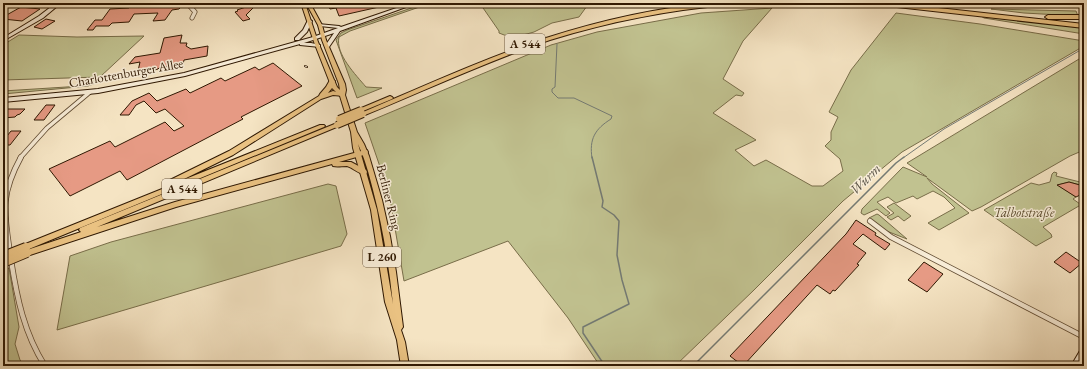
<svg xmlns="http://www.w3.org/2000/svg" width="1087" height="369" viewBox="0 0 1087 369" font-family="'EB Garamond',serif">
	<style>
		.green { fill: #c1c290; stroke: #786d49 }
		.lines { fill: none; stroke-linecap: round; stroke-linejoin: round }
		.stream-far1 { stroke: #747a73; stroke-width: 1 }
		.stream { stroke: #747a73; stroke-width: 1.5 }
		.building { fill: #e69a84; stroke: #2f1802 }
		.street-far1-casing { stroke: #604b32; stroke-width: 5 }
		.street-casing { stroke: #604b32; stroke-width: 6 }
		.secondary-casing { stroke: #2f1802; stroke-width: 2 }
		.primary-casing { stroke: #2f1802; stroke-width: 2 }
		.highway-casing { stroke: #2f1802; stroke-width: 2 }
		.street-far1 { stroke: #f8edd8; stroke-width: 3.5 }
		.street { stroke: #f8edd8; stroke-width: 4.5 }
		.secondary { fill: #f8edd8; fill-rule: evenodd }
		.primary { fill: #eac282; fill-rule: evenodd }
		.highway { fill: #eac282; fill-rule: evenodd }
		.rail-casing { stroke: #2f1802; stroke-width: 2 }
		.rail { stroke: #f8edd8; stroke-width: 1; stroke-dasharray: 3.5; stroke-linecap: butt }
		.highway-bridge-far1-casing { stroke: #2f1802; stroke-width: 8; stroke-linecap: butt }
		.highway-bridge-casing { stroke: #2f1802; stroke-width: 10; stroke-linecap: butt }
		.highway-bridge-far1 { stroke: #eac282; stroke-width: 6 }
		.highway-bridge { stroke: #eac282; stroke-width: 8 }
		.labels { text-anchor: middle; dominant-baseline: central; stroke-width: 3; stroke-linejoin: round; paint-order: stroke }
		.shield { fill: #f8edd8; stroke: #6b5842; stroke-width: 1 }
		.shield-label { font-size: 12px; font-weight: bold; fill: #2f1802 }
		.street-label { font-size: 13px; fill: #2f1802; stroke: #f8edd8 }
		.park-label { font-size: 13px; font-style: italic; fill: #5b4b2d; stroke: #f8edd8 }
		.water-label { font-size: 14px; font-style: italic; fill: #575144; stroke: #f8edd8 }
	</style>
	<rect width="100%" height="100%" fill="#f5e4c3"/>
	<filter id="stains"><feTurbulence type="fractalNoise" baseFrequency=".005" numOctaves="4"/><feColorMatrix values="0 0 0 0 .2 0 0 0 0 .09 0 0 0 0 .02 0 0 0 .5 -.17"/></filter>
	<radialGradient id="worn" r=".72"><stop offset=".6" stop-color="#630" stop-opacity="0"/><stop offset="1" stop-color="#630" stop-opacity=".3"/></radialGradient>
	<!-- green -->
	<g class="green">
		<path d="M426 3H431L350 31 339 37C335 54 356 75 366 87L382 88 357 98 336 40 341 33 347 30Z"/>
		<path d="M464 3H588L587 6 579 17 552 23 534 32 512 38 499 33V31L481 5Z"/>
		<path d="M1004 3H1048L1058 5V3H1073L1071 5 1009 6Z"/>
		<path d="M772 8 743 41 723 79 744 93 742 96 736 95 713 113 756 140 735 150 754 166 766 160 812 186H823L843 171 840 159 825 146 831 140V132L838 117 829 112 851 70 896 13 980 24 1084 41V46L902 152 843 201 754 290 675 366H600L568 318 508 241 404 281 389 193 365 123 551 45 597 32 701 13Z"/>
		<path d="M991 9 1076 11 1078 16 1024 13Z"/>
		<path d="M981 16 1084 28V34L984 18Z"/>
		<path d="M19 35 77 37 144 36 100 77 3 80V45Z"/>
		<path d="M1084 56V150L1070 156 981 207 972 211 927 178 932 184 969 213 939 230 928 223 955 208 944 197 933 191 917 199 913 196 896 203 888 197 877 202 890 213 886 216 877 209 864 215 861 213 862 209 903 167 927 177 907 163Z"/>
		<path d="M95 78 100 79 96 83 88 86 3 94V91L82 86Z"/>
		<path d="M1054 172 1057 173 1056 176 1084 183V189H1082L1080 185 1069 182 1058 185 1076 197 1073 199 1080 204 1084 203 1043 227 1051 234 1052 237 1036 246 984 210 1031 183 1039 185 1050 182 1052 174Z"/>
		<path d="M328 184 336 186 347 234 341 246 57 330 70 256 111 242Z"/>
		<path d="M894 203 911 216 904 221 898 216 891 220 887 217 894 213 887 207Z"/>
		<path d="M877 214 879 215 907 239 884 230 869 218Z"/>
		<path d="M9 268 19 327 15 344 20 360 25 366H3V271Z"/>
	</g>
	<g class="lines">
		<!-- stream-far1 -->
		<g class="stream-far1">
			<path d="M557 44 555 87 552 89V92L558 98H574L612 116 611 119C595 129 589 139 592 158"/>
			<path d="M903 158 944 129 1084 48"/>
		</g>
		<!-- stream -->
		<g class="stream">
			<path d="M592 157 603 201 602 207 614 215 619 221 617 255 622 280 629 304 583 327V333L605 366"/>
			<path d="M693 366 896 163 904 157"/>
		</g>
	</g>
	<!-- building -->
	<g class="building">
		<path d="M177 3 182 6 179 9 172 10 165 20 153 21 158 13 134 14 129 22 112 23 109 26H96L93 30H87L95 20H102L110 9 129 8 132 4Z"/>
		<path d="M258 3 246 15 250 19 243 21 235 12 238 11 237 10Z"/>
		<path d="M327 3H377L379 7 339 16 336 8 330 9Z"/>
		<path d="M21 7 40 9 22 21 3 19V17Z"/>
		<path d="M46 19 55 21 42 29 34 27Z"/>
		<path d="M182 35 180 43H187L186 46 191 49 208 46 207 56 184 60 183 64 159 68 158 69 151 71 152 69 138 71 140 62 129 64 135 57 160 53 164 38Z"/>
		<path d="M273 63 302 86 241 117 243 119 127 180 120 171 70 196 49 169 110 141 115 147 165 122 174 131 184 126 165 109 156 113 144 101 136 105 129 115H120L132 101 149 93 157 101 186 89 190 93 221 78 225 81 255 67 259 70Z"/>
		<path d="M46 105H55L44 120H34Z"/>
		<path d="M3 109H25L20 114 17 115 15 117 3 118Z"/>
		<path d="M11 131H21L10 145H3V141Z"/>
		<path d="M1069 182 1080 185 1082 191 1079 190 1082 194 1076 197 1057 185Z"/>
		<path d="M856 220 876 233 875 235 890 244 885 250 863 234 853 244 866 253 857 264 859 265 835 291 833 290 830 294 817 285 743 366 730 356 846 234Z"/>
		<path d="M1066 252 1082 263 1070 273 1054 262Z"/>
		<path d="M924 262 943 274 927 292 908 280Z"/>
	</g>
	<g class="lines">
		<!-- street-far1 casing -->
		<g class="street-far1-casing">
			<g id="street-far1">
				<path d="M187 3 195 12 192 18"/>
				<path d="M20 158 47 128 90 92"/>
			</g>
		</g>
		<!-- street casing -->
		<g class="street-casing">
			<g id="street">
				<path d="M870 221 891 237 1084 337"/>
				<path d="M10 253C4 212 0 195 21 157"/>
				<path d="M11 260C17 298 24 333 45 366"/>
			</g>
		</g>
		<!-- secondary casing -->
		<g class="secondary-casing">
			<g id="secondary">
				<path d="M56 3H61L43 18 3 41V38L39 16Z"/>
				<path d="M411 3H417L340 31 329 47H327L325 46 334 33 304 43H311L320 45V47L300 45V44L185 76 98 93 3 102V98L98 89 184 73 313 37 338 28 320 26 318 25V24L339 26 341 27Z"/>
				<path d="M308 20H310L312 21 307 32 299 40H295V38L303 30Z"/>
				<path d="M1084 348V358L1079 366H1071L1081 349Z"/>
			</g>
		</g>
		<!-- primary casing -->
		<g class="primary-casing">
			<path id="primary" d="M301 3H305L318 42 337 87 340 90 339 84 322 40 318 25 306 3H310L322 25 326 40 345 84 346 90 345 95 357 132 364 144 369 156 382 200 390 236 396 272 403 327 401 330 405 342 409 366H401L397 340 385 302 371 210 353 148 351 132 340 96 332 88 314 42ZM358 144C365 159 369 174 373 190 383 228 389 266 393 304L377 210Z"/>
		</g>
		<!-- highway casing -->
		<g class="highway-casing">
			<g id="highway">
				<path d="M711 3H731L728 5C668 10 608 22 550 40 487 61 426 90 365 115H361L360 114 361 113C422 87 483 59 546 38 599 21 655 8 711 3Z"/>
				<path d="M876 3H893L1084 24V28L879 5Z"/>
				<path d="M1084 15V19H1048L1045 17 1048 15Z"/>
				<path d="M332 79 335 81 332 88 328 93 333 91 344 94 345 95 344 96 333 95 321 99 233 155 178 182 320 125H324L325 126 324 127 29 249 26 250 23 249 22 247 23 245 172 185 169 182 170 180 229 151 319 96 320 94 326 87 330 80Z"/>
				<path d="M390 96 392 97 393 98 392 99 363 111H359L358 110 359 109Z"/>
				<path d="M337 123 339 124 340 125 339 126 97 227 175 202 365 150H367L368 152 367 154 339 162H351L366 170 367 172 366 174C359 175 354 168 347 166 342 166 337 167 333 166L332 164 176 207 27 256 24 255 23 253 24 251 81 232 79 230 80 228Z"/>
			</g>
		</g>
		<!-- street-far1 -->
		<use href="#street-far1" class="street-far1"/>
		<!-- street -->
		<use href="#street" class="street"/>
		<!-- secondary -->
		<use href="#secondary" class="secondary"/>
		<!-- primary -->
		<use href="#primary" class="primary"/>
		<!-- highway -->
		<use href="#highway" class="highway"/>
		<!-- rail casing -->
		<g class="rail-casing">
			<path id="rail" d="M305 66 307 67"/>
		</g>
		<!-- rail -->
		<use href="#rail" class="rail"/>
		<!-- highway-bridge-far1 casing -->
		<g class="highway-bridge-far1-casing">
			<g id="highway-bridge-far1">
				<path d="M339 119 361 110"/>
				<path d="M337 125 363 114"/>
			</g>
		</g>
		<!-- highway-bridge casing -->
		<g class="highway-bridge-casing">
			<g id="highway-bridge">
				<path d="M3 256 26 247"/>
				<path d="M3 263 27 253"/>
			</g>
		</g>
		<!-- highway-bridge-far1 -->
		<use href="#highway-bridge-far1" class="highway-bridge-far1"/>
		<!-- highway-bridge -->
		<use href="#highway-bridge" class="highway-bridge"/>
	</g>
	<g class="labels">
		<!-- shield labels -->
		<g class="shield">
			<rect x="505" y="34" width="40" height="20" rx="3"/>
			<rect x="162" y="179" width="40" height="20" rx="3"/>
			<rect x="363" y="247" width="38" height="20" rx="3"/>
		</g>
		<g class="shield-label">
			<text x="525" y="44">A 544</text>
			<text x="182" y="189">A 544</text>
			<text x="382" y="257">L 260</text>
		</g>
		<!-- street labels -->
		<g class="street-label">
			<text transform="translate(126 73) rotate(-10)">Charlottenburger Allee</text>
			<text transform="translate(389 197) rotate(76)">Berliner Ring</text>
		</g>
		<!-- park labels -->
		<g class="park-label">
			<text x="1024" y="212">Talbotstraße</text>
		</g>
		<!-- water labels -->
		<g class="water-label">
			<text transform="translate(865 179) rotate(-45)">Wurm</text>
		</g>
	</g>
	<!-- margin -->
	<rect width="1087" height="369" fill="none" stroke="#f5e4c3" stroke-width="16"/>
	<rect x="4" y="4" width="1079" height="361" fill="none" stroke="#2f1802" stroke-width="2"/>
	<rect x="8" y="8" width="1071" height="353" fill="none" stroke="#2f1802"/>
	<rect width="100%" height="100%" filter="url(#stains)"/>
	<rect width="100%" height="100%" fill="url(#worn)"/>
</svg>
